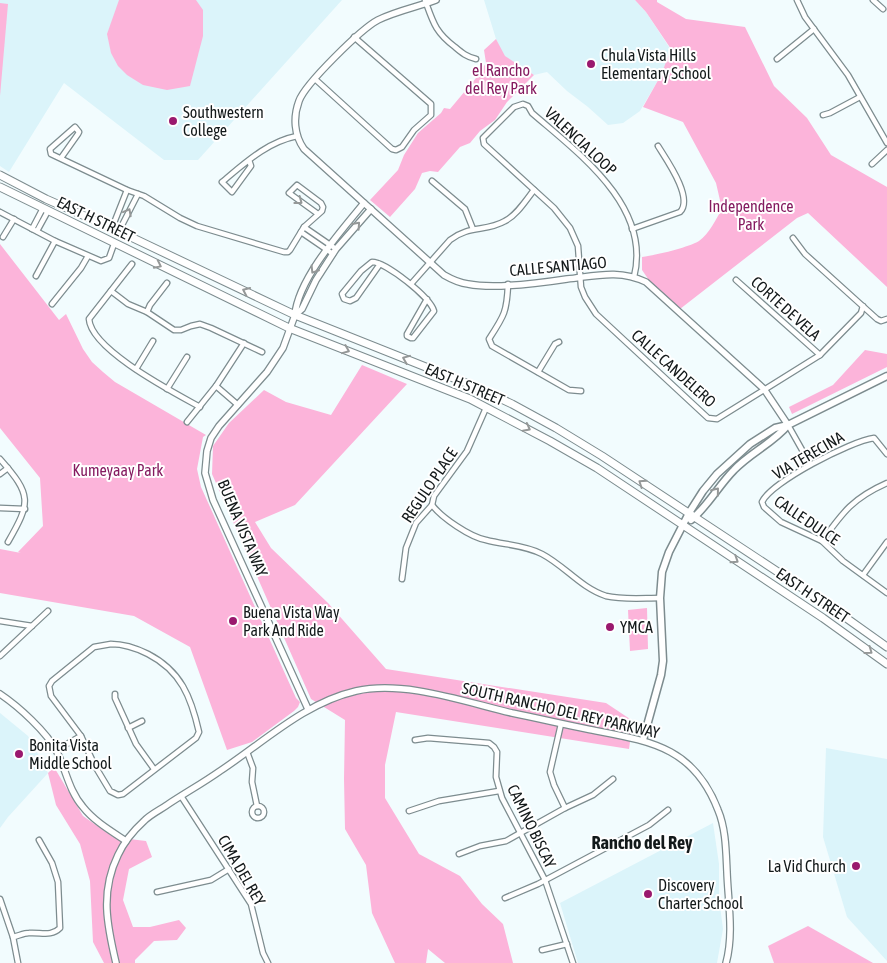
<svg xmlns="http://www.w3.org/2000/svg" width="887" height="963" viewBox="0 0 887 963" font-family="'Asap Condensed',sans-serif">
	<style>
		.built { fill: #dbf4fa }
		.green { fill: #fcb4da }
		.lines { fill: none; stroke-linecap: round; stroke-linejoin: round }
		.minor-casing { stroke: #7d8c8f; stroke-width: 7 }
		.tertiary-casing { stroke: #7d8c8f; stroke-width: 8 }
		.secondary-casing { stroke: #7d8c8f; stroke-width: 9 }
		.primary-casing { stroke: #7d8c8f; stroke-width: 9 }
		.minor { stroke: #fff; stroke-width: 4.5 }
		.tertiary { stroke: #fff; stroke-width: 5.5 }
		.secondary { stroke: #fff; stroke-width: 6 }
		.primary { stroke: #fff; stroke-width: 7 }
		.oneway { stroke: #959898 }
		.poi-dot { fill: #9a196e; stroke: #fff; stroke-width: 2 }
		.labels { text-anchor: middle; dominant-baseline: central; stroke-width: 4; stroke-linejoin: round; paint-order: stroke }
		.poi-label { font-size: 16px; fill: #13191a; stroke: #fff; text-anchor: start }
		.park-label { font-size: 16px; fill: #851b60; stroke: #fff }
		.street-label { font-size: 16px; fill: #13191a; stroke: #fff }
		.neighbourhood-label { font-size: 18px; font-weight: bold; fill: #13191a; stroke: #fff }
	</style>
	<rect width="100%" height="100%" fill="#f2fcfe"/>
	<!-- built -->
	<g class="built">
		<path d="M0 0H342L198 160H164L64 83 9 172 0 166Z"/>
		<path d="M484 0H635L646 12 671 50 661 75 640 111 623 123 608 125 588 107 567 91 547 72 534 75 504 56 496 39Z"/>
		<path d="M0 713 28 736 48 773 8 817 0 828Z"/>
		<path d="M826 748 887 759V961L847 917 823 837Z"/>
		<path d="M713 823 719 864V898L723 929 717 963H578L560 903Z"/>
	</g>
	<!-- green -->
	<g class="green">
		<path d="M119 0H196L203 10V36L190 86 167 90 143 85 127 75 118 66 111 53 107 34Z"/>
		<path d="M635 0H657V2L686 19 745 27 774 86 807 118 831 155 887 187V287L808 213 797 218 680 309 653 286 642 270V257C656 255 687 248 699 241 709 234 716 219 722 209L716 183 683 122 643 107 661 75 671 49 646 12Z"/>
		<path d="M0 3 8 4 0 96Z"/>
		<path d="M496 39 505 56 534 75 507 102 495 120 480 131 470 143 460 147 438 172 430 171 422 173 415 189 390 217 370 200 398 170 404 155 418 133 441 113 444 108 450 109 476 78 475 73 482 69 486 63 484 50Z"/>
		<path d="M0 244 59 320 66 314 83 349 92 362 103 372 115 382 206 435 203 437 197 469 201 487 296 698 300 702 298 707 294 711 252 742 227 750 190 647 134 616 0 593V549L21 553 18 552 43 526 40 478 0 428Z"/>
		<path d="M865 350 887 354V367L792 414 789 407 833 385Z"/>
		<path d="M362 365 407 384 295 505 255 522 271 548 328 603 386 669 606 703 633 721 629 749 396 712 385 765V798L419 854 460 876 482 904 503 924 513 963H445L428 949 426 963H395L372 913 366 865 345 829 344 779 345 720 311 699 212 474 213 446 229 423 264 390 286 402 331 415Z"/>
		<path d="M647 608 648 649 630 651 628 610Z"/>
		<path d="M54 767 83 816 113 837 146 841 152 857 129 869 123 900 133 927H150L179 920 186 928 177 940 154 941 135 960V963H104L93 942 90 881 80 844 56 805 48 773Z"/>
		<path d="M808 926 873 963H774L768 946Z"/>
	</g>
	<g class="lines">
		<!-- minor casing -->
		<g class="minor-casing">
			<g id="minor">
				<path d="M425 0C433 22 435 32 455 47 462 53 467 57 476 59"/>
				<path d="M797 0 805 17 848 75 887 143"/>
				<path d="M873 0 883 9"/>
				<path d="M777 59 814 29"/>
				<path d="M315 79 392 149 396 150 402 147 414 130 431 115V104L354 37"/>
				<path d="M823 115 830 113 860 97"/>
				<path d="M61 158 78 134 79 132 75 127 50 149 51 154 127 190 144 196 180 218 197 226 284 252H288L290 250 304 227 322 211 323 207 321 203 297 185 289 193 318 214"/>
				<path d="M249 160 251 166 232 192 222 182C245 163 267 142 297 136"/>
				<path d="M872 164 887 150"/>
				<path d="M432 181 465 209 473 229"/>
				<path d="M0 212 55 241 101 261 109 258 114 244"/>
				<path d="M304 227 336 249"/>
				<path d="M112 228 127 190"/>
				<path d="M32 229 43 208"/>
				<path d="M632 229 680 212C694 198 666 159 658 146"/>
				<path d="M37 231 48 211"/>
				<path d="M119 231 138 194"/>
				<path d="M301 232 333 254"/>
				<path d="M3 237 14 219"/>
				<path d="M793 238 805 254 877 319 881 321 887 319"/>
				<path d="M132 264 89 319C91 350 175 393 200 407"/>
				<path d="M380 264 356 298 350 301 344 299 342 294 361 271 372 262C386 262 430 297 434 311L413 338H411L407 336V334L427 299"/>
				<path d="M36 276 55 241"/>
				<path d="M634 277C652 206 578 153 532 113L528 106 523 104 514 107 483 138 484 144 554 208 570 228 578 246 581 287 585 297 596 314 708 418 717 419 820 355 861 313 863 306"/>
				<path d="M736 280 820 355"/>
				<path d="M411 284 450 240C469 225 486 232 505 221 517 215 526 200 534 190"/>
				<path d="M508 284C507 312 504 316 489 339L492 346 569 390 581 391"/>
				<path d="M111 291 128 304 147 312 174 330H181L191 326 200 324 211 328 262 352"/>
				<path d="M52 304 81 268 88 256"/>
				<path d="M147 312 150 305 167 283"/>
				<path d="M136 369 153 341"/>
				<path d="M538 372 555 344 559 342"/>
				<path d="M216 386 238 405"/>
				<path d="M167 389 187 357"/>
				<path d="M187 422 216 386 244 343"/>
				<path d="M788 425 810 464"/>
				<path d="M887 454 874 438C851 441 771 482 762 502L764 507 781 522 822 541 843 561 887 593"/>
				<path d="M0 459C32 495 31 502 8 542"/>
				<path d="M0 474 8 468"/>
				<path d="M432 505C442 518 470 537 486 540 505 545 525 545 542 554 565 566 581 588 606 596 623 600 643 598 660 598"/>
				<path d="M0 508 25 509"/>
				<path d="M822 541C843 512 853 498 887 483"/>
				<path d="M863 575 887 542"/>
				<path d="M402 579 406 548 416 523 432 505 434 496 467 451 486 408"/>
				<path d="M0 621 32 626"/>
				<path d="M111 644C124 644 136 648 148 654 181 671 191 697 199 732L196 738 123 794 118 795 110 791 95 766 81 736 51 696 49 686 52 681 94 647Z"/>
				<path d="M0 656 48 611"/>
				<path d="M115 694V698L136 744 154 769"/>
				<path d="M561 724 550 772 554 785 565 808"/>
				<path d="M128 728 142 721"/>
				<path d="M415 740 428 738 489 743 494 747 497 752 496 777 502 798 545 880 573 963"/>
				<path d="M56 750 81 736"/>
				<path d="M247 752 253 768 252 782 257 806"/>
				<path d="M181 796 251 904 263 953 268 963"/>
				<circle cx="258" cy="812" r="6"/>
				<path d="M409 811 439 801 499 791"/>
				<path d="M459 854 480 846 506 841 565 808 593 795 613 779"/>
				<path d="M157 892 211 880 229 869"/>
				<path d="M505 898 538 884 649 825 668 810"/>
				<path d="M0 899 13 937 18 963"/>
				<path d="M13 937C18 936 24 933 29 933 41 932 51 937 60 928L58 882 52 863 39 840"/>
				<path d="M542 950 567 944"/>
			</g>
		</g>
		<!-- tertiary casing -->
		<g class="tertiary-casing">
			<g id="tertiary">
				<path d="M436 0C417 7 396 11 378 20 361 29 305 84 299 101 293 117 294 135 304 149L444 275C451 279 459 283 468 284 493 289 541 283 567 279 595 276 619 269 646 282L764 389 788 425"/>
				<path d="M295 315C298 279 341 231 364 203"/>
				<path d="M0 694C18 706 47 732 57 752 66 770 69 791 83 807 94 821 111 831 126 841"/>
				<path d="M308 709 213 500 205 473 207 451 211 438 219 426 267 372 283 348 295 315 302 309 316 280 336 249 371 209"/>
				<path d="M116 963C107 925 100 892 118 855 124 842 133 831 144 821 151 814 160 810 167 805 185 793 203 783 220 771 264 742 304 703 356 691 404 680 465 702 512 713 537 718 562 724 587 729 648 741 693 745 718 810 726 829 726 852 727 872 728 901 734 934 726 963"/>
			</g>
		</g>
		<!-- secondary casing -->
		<g class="secondary-casing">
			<g id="secondary">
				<path d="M691 520C707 507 719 485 734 470 750 453 773 443 788 425"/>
				<path d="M643 740 661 675 663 661 660 598 662 572 669 552 689 513 703 491 717 474 750 444 775 428 788 425 887 376"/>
			</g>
		</g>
		<!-- primary casing -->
		<g class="primary-casing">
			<g id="primary">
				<path d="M0 175 46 199 112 228 295 315 476 387 512 404 556 428 602 456 828 605 887 647"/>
				<path d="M0 187 289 328 470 399 550 441 597 468 823 618 887 664"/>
			</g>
		</g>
		<!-- minor -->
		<use href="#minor" class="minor"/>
		<!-- tertiary -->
		<use href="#tertiary" class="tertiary"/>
		<!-- secondary -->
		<use href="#secondary" class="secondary"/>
		<!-- primary -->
		<use href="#primary" class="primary"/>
	</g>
	<!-- one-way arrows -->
	<defs><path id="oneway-chevron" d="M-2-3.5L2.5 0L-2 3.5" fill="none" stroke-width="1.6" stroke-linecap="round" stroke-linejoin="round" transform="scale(1.25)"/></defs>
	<g class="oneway">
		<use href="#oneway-chevron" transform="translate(299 201) rotate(37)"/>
		<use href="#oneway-chevron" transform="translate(128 212) rotate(-62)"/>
		<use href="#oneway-chevron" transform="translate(357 225) rotate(-48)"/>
		<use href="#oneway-chevron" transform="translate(158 265) rotate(26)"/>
		<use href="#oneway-chevron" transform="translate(314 270) rotate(122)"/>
		<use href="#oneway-chevron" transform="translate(246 291) rotate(-155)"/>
		<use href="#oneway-chevron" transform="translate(346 350) rotate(22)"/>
		<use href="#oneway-chevron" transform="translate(406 359) rotate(-158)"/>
		<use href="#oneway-chevron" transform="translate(527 428) rotate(28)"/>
		<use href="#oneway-chevron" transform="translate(642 483) rotate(-146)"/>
		<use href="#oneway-chevron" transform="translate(716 491) rotate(-51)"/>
		<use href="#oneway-chevron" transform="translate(735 560) rotate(33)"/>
		<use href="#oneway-chevron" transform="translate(869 651) rotate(36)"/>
	</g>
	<!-- markers -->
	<g class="poi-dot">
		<circle cx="591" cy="64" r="5"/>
		<circle cx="173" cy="121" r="5"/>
		<circle cx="233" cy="621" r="5"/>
		<circle cx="610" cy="627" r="5"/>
		<circle cx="19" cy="754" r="5"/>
		<circle cx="856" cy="866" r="5"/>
		<circle cx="648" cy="894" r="5"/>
	</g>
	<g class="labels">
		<!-- poi labels -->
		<g class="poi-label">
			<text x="601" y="55">Chula Vista Hills<tspan x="601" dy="18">Elementary School</tspan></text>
			<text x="183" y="112">Southwestern<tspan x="183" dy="18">College</tspan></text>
			<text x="243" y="612">Buena Vista Way<tspan x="243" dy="18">Park And Ride</tspan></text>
			<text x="620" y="627">YMCA</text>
			<text x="29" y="745">Bonita Vista<tspan x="29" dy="18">Middle School</tspan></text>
			<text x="846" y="866" text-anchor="end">La Vid Church</text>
			<text x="658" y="885">Discovery<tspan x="658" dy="18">Charter School</tspan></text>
		</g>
		<!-- park labels -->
		<g class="park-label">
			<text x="501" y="70">el Rancho<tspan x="501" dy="18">del Rey Park</tspan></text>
			<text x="751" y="206">Independence<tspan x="751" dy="18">Park</tspan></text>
			<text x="118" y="470">Kumeyaay Park</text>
		</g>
		<!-- street labels -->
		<g class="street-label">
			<text transform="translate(581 141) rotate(43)">VALENCIA LOOP</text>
			<text transform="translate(96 219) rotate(26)">EAST H STREET</text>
			<text transform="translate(558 266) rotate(-5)">CALLE SANTIAGO</text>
			<text transform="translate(786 308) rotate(42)">CORTE DE VELA</text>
			<text transform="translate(674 368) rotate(42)">CALLE CANDELERO</text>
			<text transform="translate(465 384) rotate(23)">EAST H STREET</text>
			<text transform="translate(808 455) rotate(-30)">VIA TERECINA</text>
			<text transform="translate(429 485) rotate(-56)">REGULO PLACE</text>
			<text transform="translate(807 520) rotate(34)">CALLE DULCE</text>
			<text transform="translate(243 528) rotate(67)">BUENA VISTA WAY</text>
			<text transform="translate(813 595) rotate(34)">EAST H STREET</text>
			<text transform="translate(561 710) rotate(13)">SOUTH RANCHO DEL REY PARKWAY</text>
			<text transform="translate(532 826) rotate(64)">CAMINO BISCAY</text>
			<text transform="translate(242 870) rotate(60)">CIMA DEL REY</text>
		</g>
		<!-- neighbourhood labels -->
		<g class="neighbourhood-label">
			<text x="642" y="842">Rancho del Rey</text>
		</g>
	</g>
</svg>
